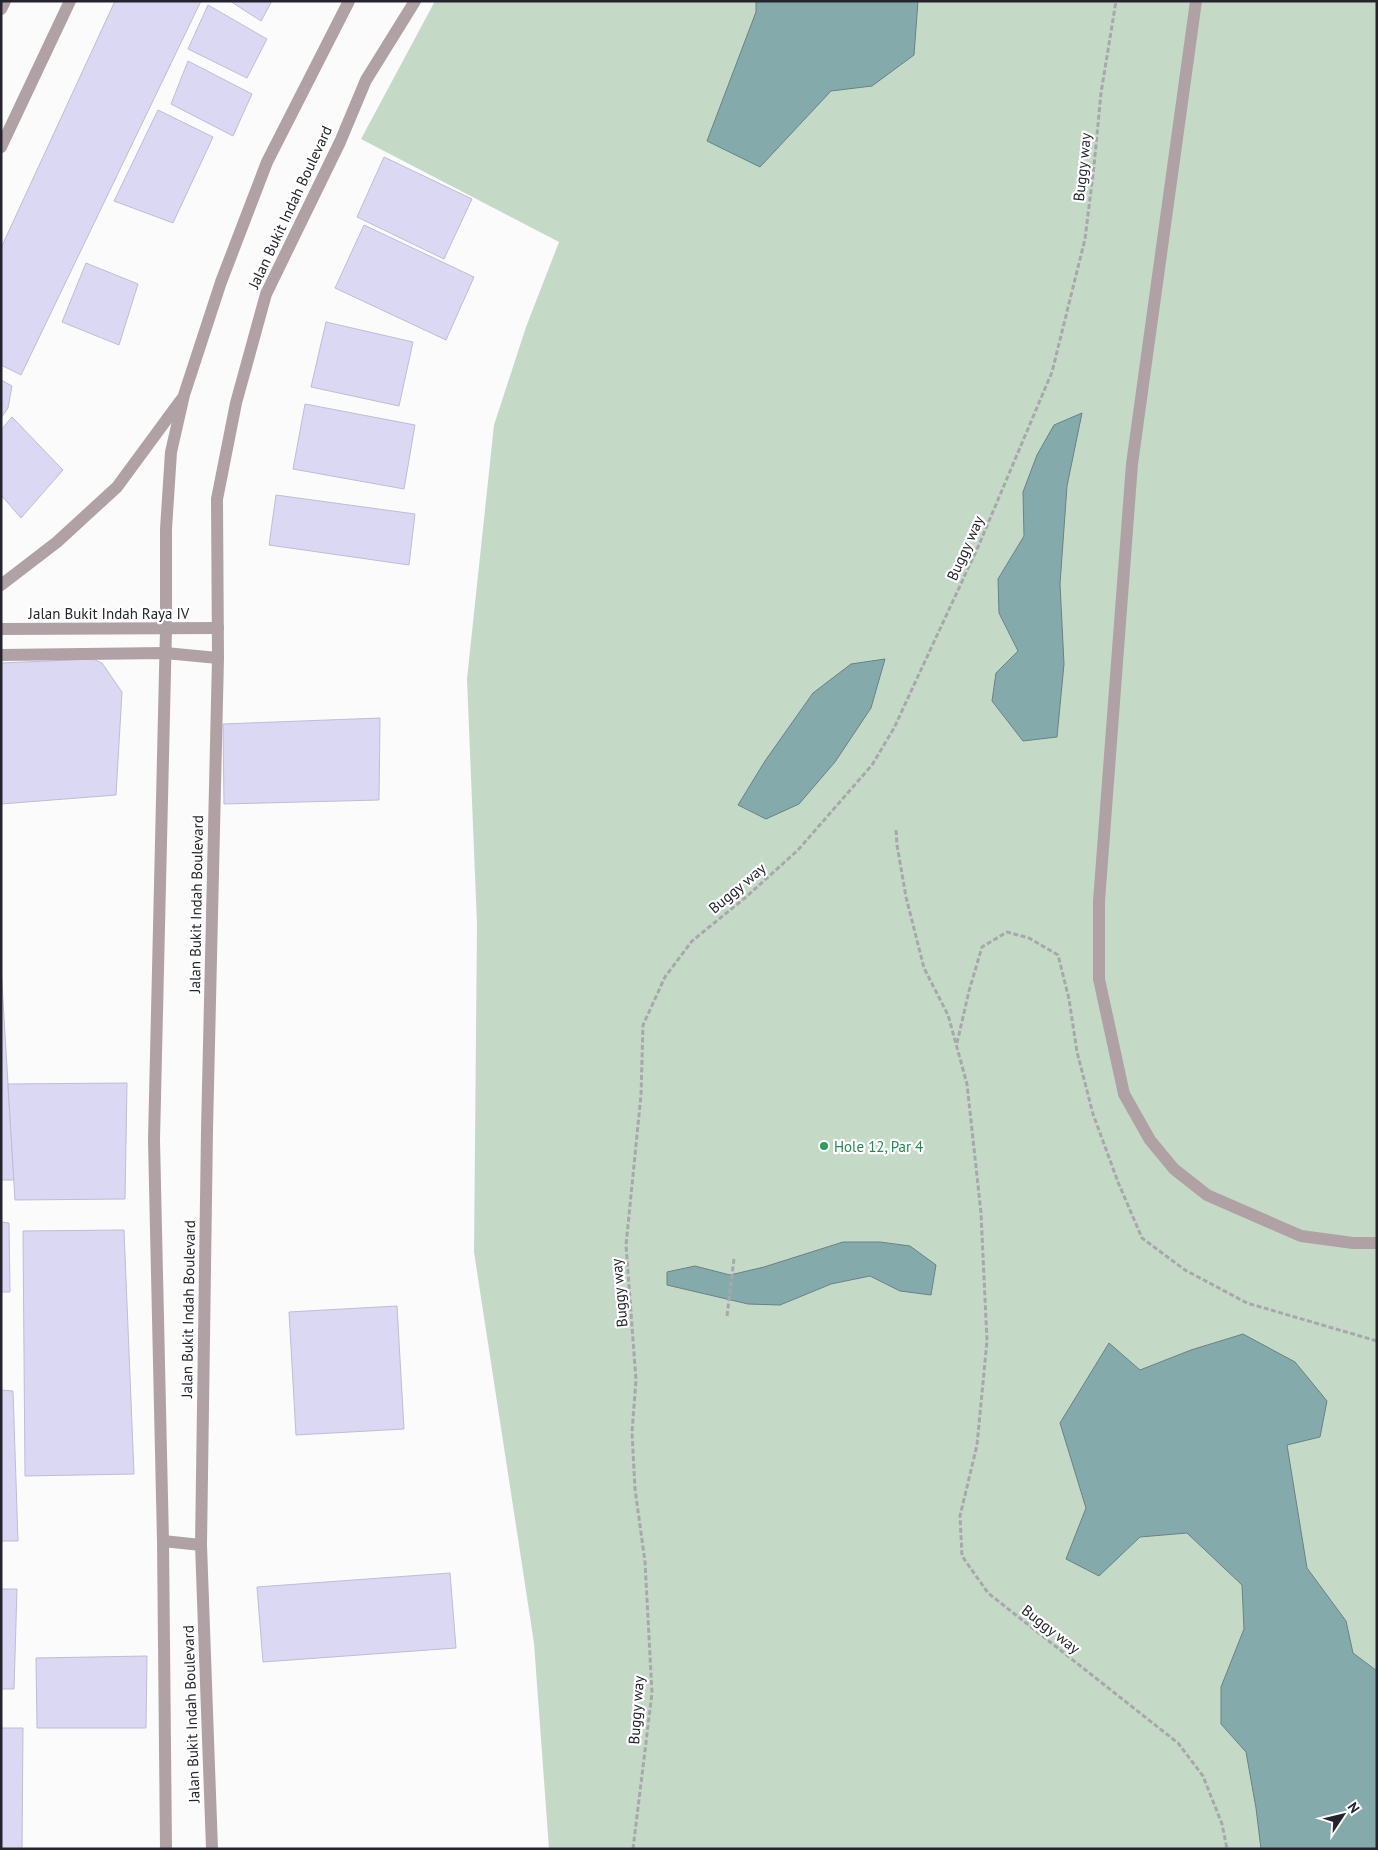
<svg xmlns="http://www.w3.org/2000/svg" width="1378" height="1850" viewBox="0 0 1378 1850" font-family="'PT Sans',sans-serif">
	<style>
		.green { fill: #c4dac7 }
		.water { fill: #85aaac; stroke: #688286 }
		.building { fill: #dbd8f4; stroke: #bfbcd7 }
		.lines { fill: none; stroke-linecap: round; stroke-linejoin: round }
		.path { stroke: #a8a8ac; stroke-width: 3; stroke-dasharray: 5 2.5; stroke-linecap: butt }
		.lane { stroke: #b0a2a4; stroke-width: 12 }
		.street { stroke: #b0a2a4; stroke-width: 12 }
		.leisure-dot { fill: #2e9e5b; stroke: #fff; stroke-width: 2 }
		.labels { text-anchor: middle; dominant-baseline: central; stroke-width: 4.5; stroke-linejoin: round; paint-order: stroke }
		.street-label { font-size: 15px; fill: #25242e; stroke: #fff }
		.leisure-label { font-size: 15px; fill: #27864d; stroke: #fff; text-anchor: start }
	</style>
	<rect width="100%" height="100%" fill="#fbfbfb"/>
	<!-- green -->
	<path class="green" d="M435 1H1377V1849H549L534 1643 474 1252 477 924 467 679 494 425 526 327 559 242 361 139Z"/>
	<!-- water -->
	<g class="water">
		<path d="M756 1H918L914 55 872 86 831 91 760 167 707 141 756 12Z"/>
		<path d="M1082 413 1067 486 1060 584 1064 664 1057 737 1023 741 992 701 996 673 1018 651 999 613 998 579 1024 536 1023 492 1037 455 1054 425Z"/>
		<path d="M885 659 871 708 835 762 799 804 766 819 738 805 765 761 813 693 851 664Z"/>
		<path d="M843 1242H880L910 1246 936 1265 931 1295 900 1291 870 1276 831 1284 780 1305 748 1304 667 1285V1272L695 1266 730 1275 764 1267Z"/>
		<path d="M1243 1334 1295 1362 1327 1401 1320 1437 1287 1445 1307 1568 1346 1621 1353 1653 1377 1671V1849H1261L1256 1808 1246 1752 1221 1724V1687L1244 1629 1242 1585 1187 1533 1140 1537 1099 1576 1066 1559 1086 1508 1060 1423 1109 1343 1140 1370 1191 1350Z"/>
	</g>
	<!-- building -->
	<g class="building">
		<path d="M115 1H201L21 375 1 365V248Z"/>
		<path d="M230 1H272L261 21Z"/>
		<path d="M208 5 267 39 247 78 188 49Z"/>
		<path d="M188 61 252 94 233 136 171 104Z"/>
		<path d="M158 110 213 137 173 223 114 201Z"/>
		<path d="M384 157 472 199 444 259 357 217Z"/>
		<path d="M364 225 474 277 446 340 335 288Z"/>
		<path d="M86 263 138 284 119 345 62 322Z"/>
		<path d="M326 322 413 342 399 406 311 387Z"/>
		<path d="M1 380 12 386 8 408 1 418Z"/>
		<path d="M305 404 415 425 404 489 293 469Z"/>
		<path d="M12 417 63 470 21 518 1 495V430Z"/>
		<path d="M276 495 415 514 409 565 269 545Z"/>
		<path d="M93 659 102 663 122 692 116 795 1 804V663Z"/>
		<path d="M380 718 379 800 224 804 223 724Z"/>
		<path d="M1 967 8 1084 14 1180H1Z"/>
		<path d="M127 1083 125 1199 15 1200 8 1084Z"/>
		<path d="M1 1222 9 1223 10 1292H1Z"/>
		<path d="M124 1230 134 1474 25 1476 23 1231Z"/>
		<path d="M397 1306 404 1429 296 1435 289 1312Z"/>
		<path d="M1 1390 13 1391 18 1541H1Z"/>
		<path d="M450 1573 456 1648 263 1662 257 1587Z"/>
		<path d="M1 1589H17L14 1689H1Z"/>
		<path d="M147 1656 146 1728H37L36 1658Z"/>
		<path d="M1 1728H23L22 1849H1Z"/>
	</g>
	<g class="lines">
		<!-- path -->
		<g class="path">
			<path d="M896 830 897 845 906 897 924 968 948 1015 967 1084 981 1213 987 1341 977 1445 960 1516 962 1556 988 1593 1178 1743 1203 1776 1222 1824 1227 1849"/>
			<path d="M957 1043 969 991 982 947 1007 932 1029 938 1058 955 1069 999 1077 1052 1093 1114 1118 1182 1142 1238 1185 1270 1247 1303 1377 1341"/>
			<path d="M727 1316 734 1259"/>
			<path d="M633 1849 652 1693 645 1562 635 1489 632 1432 636 1380 626 1245 641 1095 643 1025 665 977 692 941 746 897 798 850 872 765 894 728 978 547 1052 372 1085 239 1094 166 1101 93 1116 1"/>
		</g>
		<!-- lane -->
		<path class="lane" d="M1196 1 1132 464 1099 901V979L1124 1094 1150 1140 1174 1169 1207 1195 1301 1236 1353 1243H1377"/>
		<!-- street -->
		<g class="street">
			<path d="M1 9 5 1"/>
			<path d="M1 147 70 1"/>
			<path d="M1 585 57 542 117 487 181 400"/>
			<path d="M1 629 218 628"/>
			<path d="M1 655 165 653 218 658"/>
			<path d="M163 1541 201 1545"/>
			<path d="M166 1849 163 1541 154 1140 166 629V529L171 452 184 395 221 282 267 162 349 1"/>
			<path d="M212 1849 201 1545 207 1130 218 658 217 499 236 403 266 294 340 142 366 80 415 1"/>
		</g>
	</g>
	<!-- markers -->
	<circle class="leisure-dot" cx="824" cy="1146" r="5"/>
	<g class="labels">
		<!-- street labels -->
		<g class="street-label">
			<text transform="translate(1082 167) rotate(-84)">Buggy way</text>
			<text transform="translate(290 207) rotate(-65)">Jalan Bukit Indah Boulevard</text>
			<text transform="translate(965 548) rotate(-66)">Buggy way</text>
			<text x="109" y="613">Jalan Bukit Indah Raya IV</text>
			<text transform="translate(737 888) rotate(-40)">Buggy way</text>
			<text transform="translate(196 904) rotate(-89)">Jalan Bukit Indah Boulevard</text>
			<text transform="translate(619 1293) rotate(-95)">Buggy way</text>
			<text transform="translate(188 1309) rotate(-89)">Jalan Bukit Indah Boulevard</text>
			<text transform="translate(1051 1629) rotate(38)">Buggy way</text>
			<text transform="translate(636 1710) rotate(-86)">Buggy way</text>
			<text transform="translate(191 1714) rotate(-92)">Jalan Bukit Indah Boulevard</text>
		</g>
		<!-- leisure labels -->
		<g class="leisure-label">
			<text x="834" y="1146">Hole 12, Par 4</text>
		</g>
	</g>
	<!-- border -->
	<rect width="1378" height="1850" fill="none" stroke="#25242e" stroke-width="5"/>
	<!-- north arrow -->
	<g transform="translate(1343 1815) rotate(55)" stroke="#ffffff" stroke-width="4" paint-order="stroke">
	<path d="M0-4L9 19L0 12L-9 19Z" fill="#25242e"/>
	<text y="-8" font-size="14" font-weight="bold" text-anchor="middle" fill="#25242e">N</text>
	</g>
</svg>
